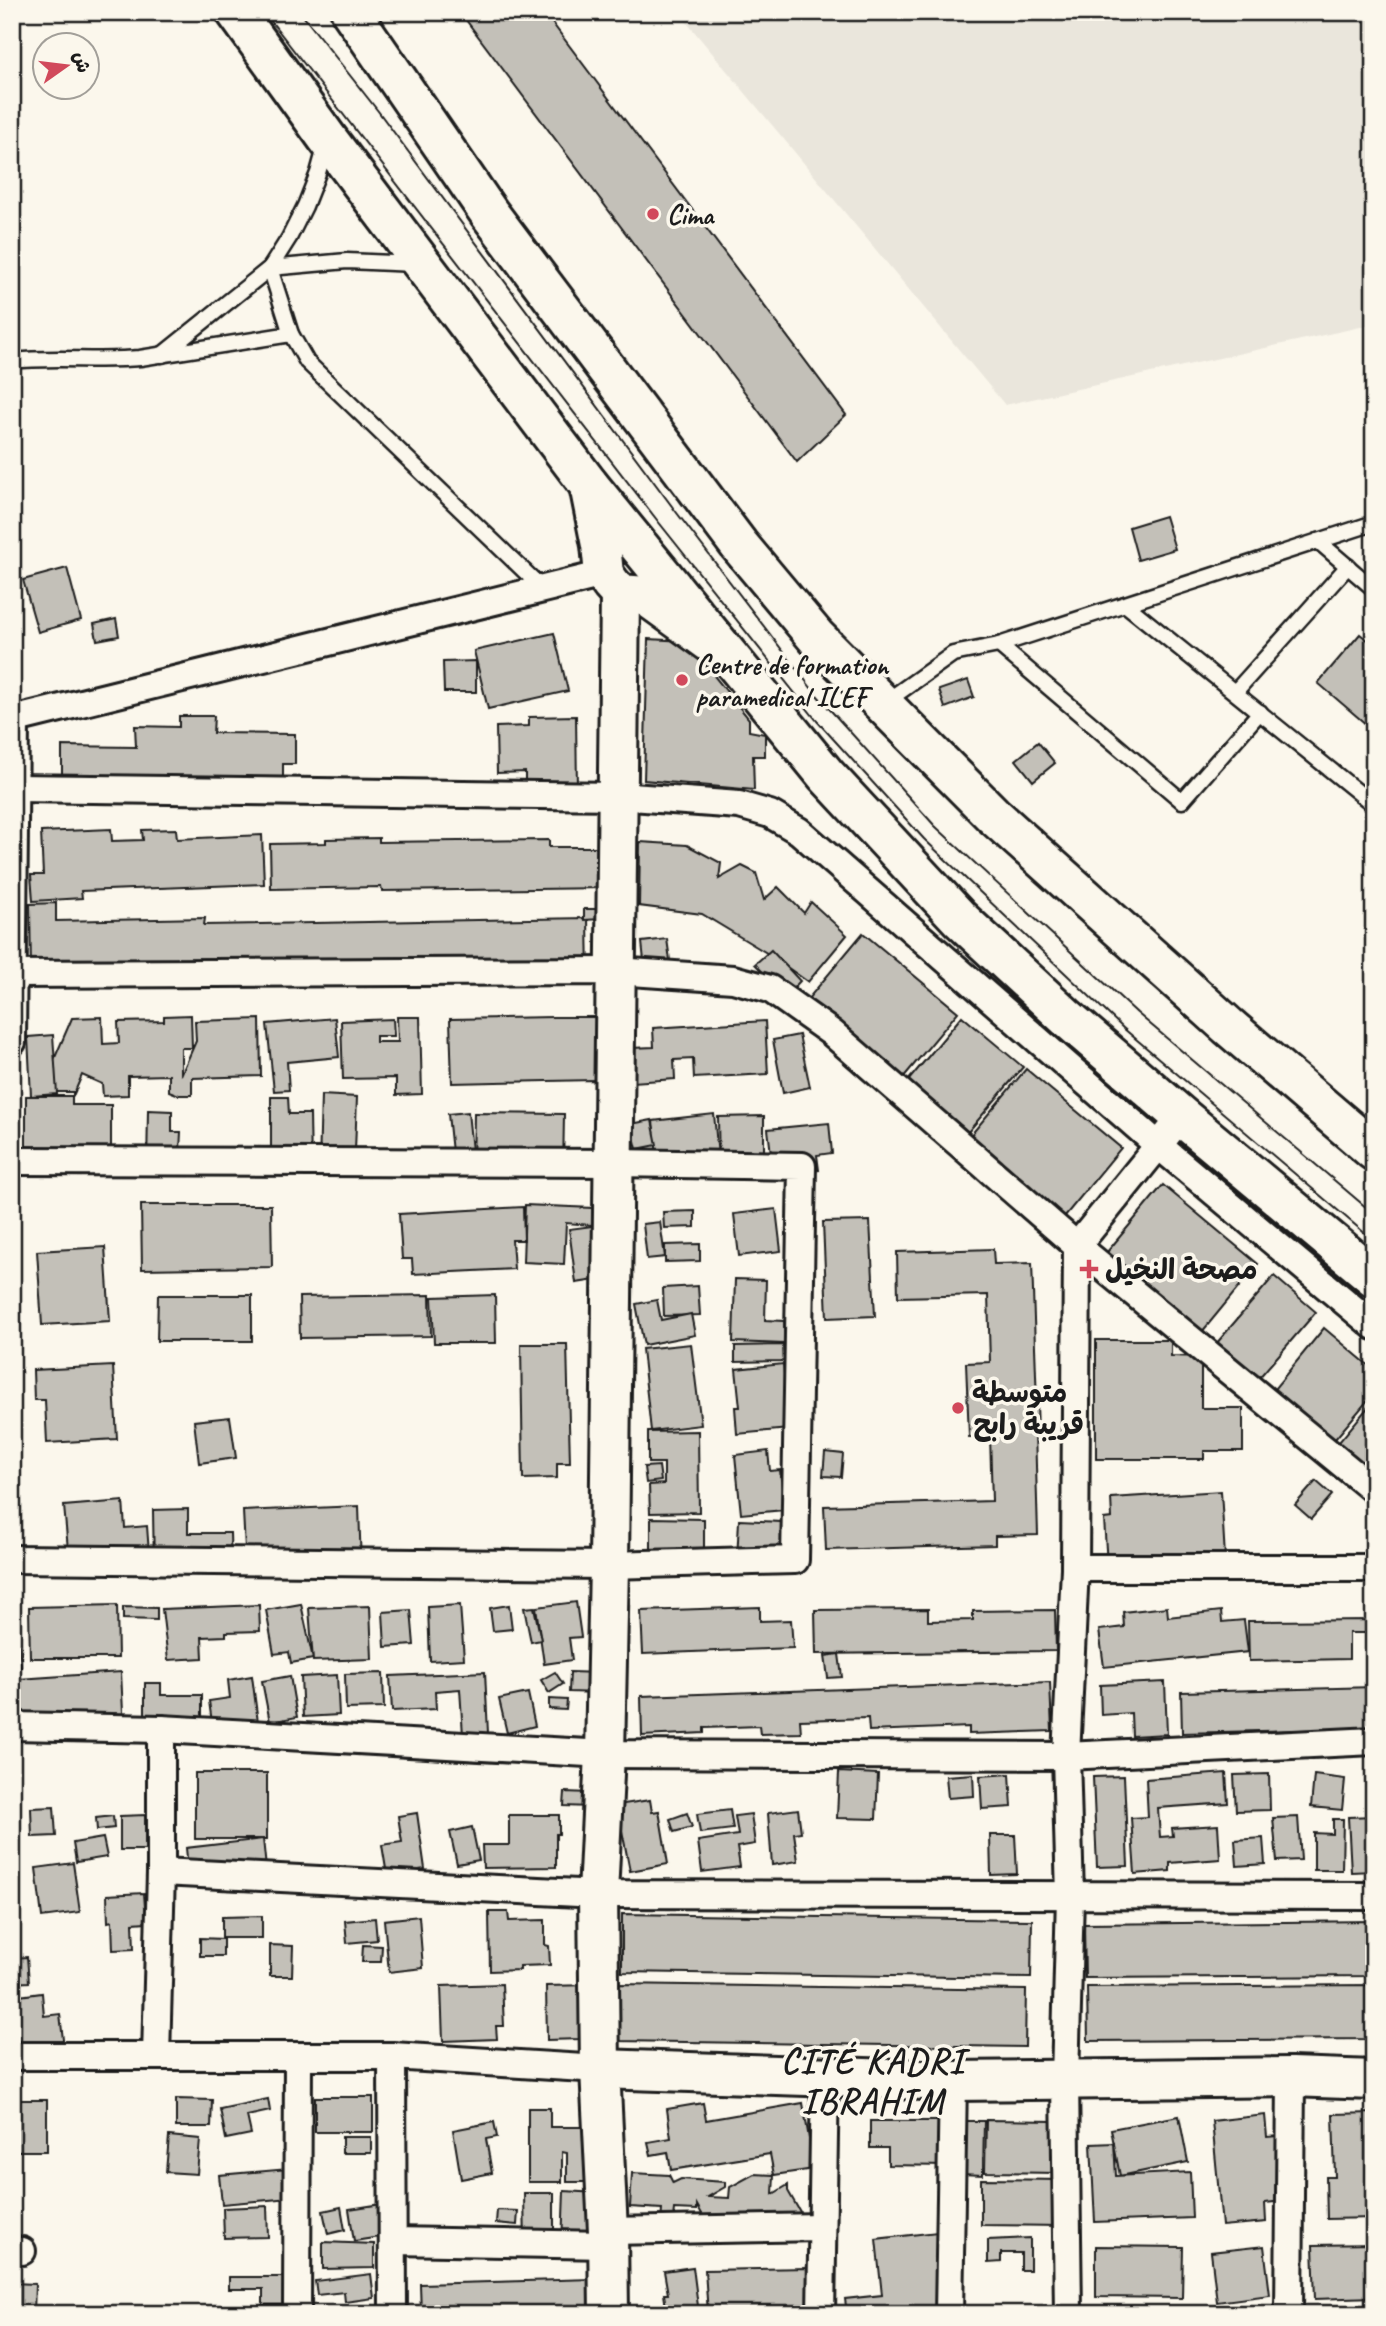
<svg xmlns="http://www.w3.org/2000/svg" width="1386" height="2326" viewBox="0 0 1386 2326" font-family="Caveat,'Playpen Sans Arabic',sans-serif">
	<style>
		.built { fill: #eae6dc }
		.building { fill: #c3c0b8; stroke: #1c1c1c; stroke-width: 2 }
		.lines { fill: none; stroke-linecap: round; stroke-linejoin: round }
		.lane-casing { stroke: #1c1c1c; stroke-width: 19 }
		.street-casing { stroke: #1c1c1c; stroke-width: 32 }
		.secondary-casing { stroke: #1c1c1c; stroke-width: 44 }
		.primary-casing { stroke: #1c1c1c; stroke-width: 44 }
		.lane { stroke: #fbf7ec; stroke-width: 14 }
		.street { stroke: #fbf7ec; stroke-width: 26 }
		.secondary { stroke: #fbf7ec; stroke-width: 38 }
		.primary { stroke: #fbf7ec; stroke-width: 38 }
		.tram { stroke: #1c1c1c; stroke-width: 2 }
		.poi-dot { fill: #d1495b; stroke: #fbf7ec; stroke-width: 2.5 }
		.labels { text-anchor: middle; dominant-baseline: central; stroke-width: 7; stroke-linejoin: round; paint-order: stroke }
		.poi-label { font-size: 28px; font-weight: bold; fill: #1c1c1c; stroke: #fbf7ec; text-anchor: start }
		.district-label { font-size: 35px; font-weight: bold; letter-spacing: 2px; fill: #1c1c1c; stroke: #fbf7ec }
	</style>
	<rect width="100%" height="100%" fill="#fbf7ec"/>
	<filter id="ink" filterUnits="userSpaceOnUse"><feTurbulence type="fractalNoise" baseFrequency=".0143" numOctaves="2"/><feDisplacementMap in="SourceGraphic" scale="14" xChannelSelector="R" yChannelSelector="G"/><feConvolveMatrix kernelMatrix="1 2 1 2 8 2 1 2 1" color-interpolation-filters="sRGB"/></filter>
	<g filter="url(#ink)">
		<!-- built -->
		<path class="built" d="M678 12H1374V324L1005 405Z"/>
		<!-- building -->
		<g class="building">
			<path d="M460 12H544L846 415 797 462Z"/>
			<path d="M1165 516 1175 549 1138 560 1129 527Z"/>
			<path d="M67 568 81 620 38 632 23 580Z"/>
			<path d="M116 619 119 636 97 640 94 624Z"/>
			<path d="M554 633 568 691 488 709 474 651Z"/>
			<path d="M1360 634 1374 645V731L1318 683Z"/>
			<path d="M648 639 686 641 749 719V731L765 734V756H753L754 790 644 780Z"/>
			<path d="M476 661V692H444L443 662Z"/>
			<path d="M968 680 974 697 945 708 939 690Z"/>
			<path d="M179 716H214L213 733 295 734V764H283V791L62 786V746L136 747 135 726 179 727Z"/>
			<path d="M576 716 577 789 525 790V772L497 773 496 727 529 726V717Z"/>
			<path d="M1038 742 1055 763 1033 781 1016 760Z"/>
			<path d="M111 829 112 841 143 840 142 830 176 829 177 839 262 835 264 884 81 891 82 898 33 901 31 875H43L41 832Z"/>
			<path d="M379 838V842L549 840V847H604L605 888 382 891 381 887 271 889 270 844 326 843V839Z"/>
			<path d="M640 842 687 845 721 863 719 879 742 866 756 873 764 900 778 887 804 913 811 902 847 935 808 982 770 955 702 914 639 906Z"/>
			<path d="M56 903V921L205 918 204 925 588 918 589 979 31 970 30 904Z"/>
			<path d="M584 909H601V919L584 920Z"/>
			<path d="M863 933 958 1012 897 1085 802 1006Z"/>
			<path d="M667 939 671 967 645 970 642 942Z"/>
			<path d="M771 950 800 981 786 996 755 964Z"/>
			<path d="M191 1015 192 1048H181V1075L196 1041 195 1021 260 1019 261 1076 192 1078V1095H179L169 1091V1075L128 1076V1095L103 1096 102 1084 82 1075 73 1096V1092H54L53 1062 72 1018 102 1017 103 1044 119 1043 118 1022 164 1021V1016Z"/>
			<path d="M962 1016 1023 1067 968 1132 908 1081Z"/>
			<path d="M397 1017H420L422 1094 396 1095V1078L343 1079 341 1021 393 1019 394 1036H376V1042H398Z"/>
			<path d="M554 1017H595V1036H603L610 1094 594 1095V1080L452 1083 450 1019Z"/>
			<path d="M335 1018 339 1057 287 1062 289 1090 274 1091 267 1024Z"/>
			<path d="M765 1021 768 1074 694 1078 693 1059 674 1060 675 1079 633 1082 631 1048 654 1047 653 1028Z"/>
			<path d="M53 1035 57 1094 31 1096 28 1037Z"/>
			<path d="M799 1035 810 1087 783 1093 773 1040Z"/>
			<path d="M1026 1069 1121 1148 1060 1222 965 1142Z"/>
			<path d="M321 1095 357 1097 355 1151 319 1167Z"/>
			<path d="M26 1096H72V1105H111V1158L26 1155Z"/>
			<path d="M271 1097H288L289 1114H310L311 1167H271Z"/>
			<path d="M148 1110 172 1111V1132H181L179 1169H147Z"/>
			<path d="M468 1112 474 1170 454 1171 448 1114Z"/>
			<path d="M474 1113 564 1114 563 1172H473Z"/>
			<path d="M714 1114 719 1167 659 1173 653 1121Z"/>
			<path d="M764 1116V1168L719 1169 718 1117Z"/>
			<path d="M652 1120 657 1145 637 1149 631 1124Z"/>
			<path d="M829 1123 832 1153 817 1155 819 1170 793 1173 791 1152 771 1154 768 1129Z"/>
			<path d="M1163 1185 1258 1264 1197 1338 1102 1258Z"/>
			<path d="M141 1205H271L272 1267 142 1269Z"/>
			<path d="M525 1205 593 1208 592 1225 566 1223 564 1264 523 1262Z"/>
			<path d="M523 1207 524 1240H512L514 1269 413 1274 412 1259H402L399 1214Z"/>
			<path d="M776 1209 781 1251 739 1256 734 1214Z"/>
			<path d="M695 1211V1227L664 1228 663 1212Z"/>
			<path d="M870 1221 875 1316 827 1318 823 1222Z"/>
			<path d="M660 1222 665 1257 647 1259 643 1224Z"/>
			<path d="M592 1226 594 1242 614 1277 576 1283 569 1229Z"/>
			<path d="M700 1244V1261L665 1262V1245Z"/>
			<path d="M105 1247 110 1321 42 1325 37 1251Z"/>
			<path d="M993 1249 994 1264 1032 1263 1038 1431H1035L1038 1535 995 1536V1545L826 1550 824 1506 992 1501 990 1436 969 1437 966 1363 990 1362 988 1295 898 1297 897 1252Z"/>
			<path d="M1274 1276 1316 1312 1258 1379 1216 1344Z"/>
			<path d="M735 1279 766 1280 765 1320 784 1321V1344L733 1342Z"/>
			<path d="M698 1286 700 1315 664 1316 663 1288Z"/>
			<path d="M158 1295H252V1341H157Z"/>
			<path d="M430 1295 431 1336 300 1338 299 1297Z"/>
			<path d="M495 1295 496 1343H434L432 1297Z"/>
			<path d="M657 1300 661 1320 691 1314 695 1335 644 1345 636 1304Z"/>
			<path d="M1324 1328 1374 1370V1393L1330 1445 1270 1394Z"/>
			<path d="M1096 1340H1171V1356L1201 1357V1408H1243V1451H1204V1459H1096Z"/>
			<path d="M521 1344H567L570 1463H557V1478L523 1479Z"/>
			<path d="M691 1344 701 1425 651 1431 642 1349Z"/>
			<path d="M783 1345 784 1361 735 1362V1346Z"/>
			<path d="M783 1364 789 1429 737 1434 735 1407H740L736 1369Z"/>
			<path d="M113 1366 117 1439 47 1443 45 1400H34L33 1370Z"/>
			<path d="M1374 1400V1481L1334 1448Z"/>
			<path d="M230 1417 236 1458 199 1463 194 1421Z"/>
			<path d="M698 1431 699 1512 650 1513 649 1485 664 1484V1463H648V1432Z"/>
			<path d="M768 1451 770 1471 780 1470 784 1510 741 1514 735 1455Z"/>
			<path d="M825 1452 843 1454 841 1477 823 1476Z"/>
			<path d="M659 1466 661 1481 646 1483 644 1467Z"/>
			<path d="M1316 1481 1332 1495 1311 1519 1295 1505Z"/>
			<path d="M1221 1491 1225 1557 1107 1565 1104 1519 1112 1518 1111 1498Z"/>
			<path d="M123 1501 125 1528 147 1526 150 1567 70 1571 64 1506Z"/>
			<path d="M359 1506 361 1567 246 1569 243 1511Z"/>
			<path d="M188 1509V1533H230L231 1568H154L153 1510Z"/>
			<path d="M651 1518 704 1519V1556L651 1555Z"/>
			<path d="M739 1520 782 1522 780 1563 737 1561Z"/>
			<path d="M576 1602 581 1637 569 1638 572 1660 544 1664 536 1607Z"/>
			<path d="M301 1604 313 1659 291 1663 289 1652 274 1654 266 1610Z"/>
			<path d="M117 1605 118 1658H30L29 1607Z"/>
			<path d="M259 1605 260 1631 226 1632V1636L202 1637 203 1658 168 1660 162 1609Z"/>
			<path d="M460 1605 464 1659 430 1661 428 1607Z"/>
			<path d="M509 1605 512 1629 493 1631 490 1608Z"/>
			<path d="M370 1606 372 1659 313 1661 309 1608Z"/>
			<path d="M123 1607 157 1608V1620L123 1619Z"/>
			<path d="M534 1607 541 1640 531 1642 524 1608Z"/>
			<path d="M760 1607V1621L791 1620 793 1648 643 1654 641 1611Z"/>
			<path d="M1167 1607 1168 1617 1221 1611 1222 1622 1244 1620 1248 1652 1104 1667 1099 1630 1124 1627 1123 1612Z"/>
			<path d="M12 1609H16L21 1667 12 1668Z"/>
			<path d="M928 1609V1621L973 1620V1611L1055 1610 1056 1651 816 1654 815 1610Z"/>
			<path d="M411 1610 414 1645 385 1647 383 1612Z"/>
			<path d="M1371 1620V1633H1349V1659L1249 1661 1248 1621Z"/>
			<path d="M839 1654 842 1677 828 1678 825 1656Z"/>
			<path d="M121 1672 124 1732 22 1738 19 1679Z"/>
			<path d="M485 1672 488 1733 463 1735 460 1689 435 1691 436 1709 392 1711 390 1676Z"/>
			<path d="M555 1672 563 1684 549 1693 541 1680Z"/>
			<path d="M570 1672 599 1673V1693L569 1692Z"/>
			<path d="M383 1673 384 1708 346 1709 345 1674Z"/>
			<path d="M337 1675 339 1715 303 1717 301 1677Z"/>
			<path d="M252 1676 259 1730 214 1737 209 1701 230 1698 228 1680Z"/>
			<path d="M290 1676 297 1717 270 1722 262 1681Z"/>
			<path d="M1050 1682 1052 1731 969 1734V1727L869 1731 868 1718 800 1720 801 1733 760 1734 759 1726 704 1728V1733L642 1736 641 1696Z"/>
			<path d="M1165 1682 1167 1734 1132 1736 1131 1713 1101 1715 1100 1685Z"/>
			<path d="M145 1683H161V1695H202V1732H145Z"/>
			<path d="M1374 1687V1728L1182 1733 1181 1692Z"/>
			<path d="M528 1693 535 1726 507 1733 499 1699Z"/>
			<path d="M549 1699 567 1700 566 1710 549 1709Z"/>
			<path d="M839 1772 878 1774 876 1819 837 1818Z"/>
			<rect x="195" y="1773" width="72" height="66"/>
			<path d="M1226 1773 1228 1803 1158 1808 1160 1837 1173 1836 1172 1828 1218 1825 1220 1859 1170 1863V1871L1135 1874 1131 1818 1148 1817 1146 1779Z"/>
			<path d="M973 1774 974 1796 948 1798 946 1776Z"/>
			<path d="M1010 1774 1012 1807 982 1809 980 1776Z"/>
			<path d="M1269 1774 1270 1810 1236 1811 1234 1775Z"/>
			<path d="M1314 1775 1345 1779 1342 1810 1311 1807Z"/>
			<path d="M1124 1776 1128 1866 1097 1867 1093 1777Z"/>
			<path d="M565 1792 590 1793V1807L564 1806Z"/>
			<path d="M650 1800 652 1812 659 1811 668 1864 630 1871 617 1805Z"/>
			<path d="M54 1807 56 1836 32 1837 31 1808Z"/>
			<path d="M798 1809 801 1832 794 1833 798 1861 772 1865 768 1813Z"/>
			<path d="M730 1810 733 1829 700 1833 697 1814Z"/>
			<path d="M417 1813 425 1869 387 1875 382 1845 402 1842 398 1816Z"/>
			<path d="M687 1813 692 1827 674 1832 670 1819Z"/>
			<path d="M751 1814 755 1844 737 1847 740 1867 702 1872 698 1841 738 1835 735 1816Z"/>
			<path d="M145 1815V1850H120V1816Z"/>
			<path d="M509 1815H559V1834H556V1867L483 1868 482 1845H509Z"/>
			<path d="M113 1816 114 1828 97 1830 96 1818Z"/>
			<path d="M1374 1816V1871L1351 1872 1348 1817Z"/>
			<path d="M1298 1817 1301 1860 1277 1861 1273 1818Z"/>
			<path d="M1333 1819H1343L1342 1870H1314V1833L1333 1834Z"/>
			<path d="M472 1827 479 1860 457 1864 450 1832Z"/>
			<path d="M990 1835H1015L1017 1874 991 1875Z"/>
			<path d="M103 1838 107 1857 76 1862 73 1843Z"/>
			<path d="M1263 1838 1265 1864 1237 1866 1235 1840Z"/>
			<path d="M263 1839 267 1878 190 1887 186 1848Z"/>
			<path d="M73 1863 80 1912 42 1917 36 1868Z"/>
			<path d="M144 1893 146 1922 133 1923 134 1949 113 1950 112 1921 108 1922 107 1895Z"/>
			<path d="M489 1912H508L509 1921 545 1920V1945L549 1946 550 1965 520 1966V1970L490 1971Z"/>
			<path d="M622 1914 1032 1920 1031 1978 622 1972Z"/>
			<path d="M262 1916V1938H222V1917Z"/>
			<path d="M419 1916 423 1968 389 1972 384 1920Z"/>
			<path d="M375 1918 377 1940 347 1943 345 1921Z"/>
			<path d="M1374 1921V1976L1085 1978 1084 1924Z"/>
			<path d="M200 1938 223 1939V1956H200Z"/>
			<path d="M270 1945 293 1946 292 1976H270Z"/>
			<path d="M363 1945 382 1946 381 1962H362Z"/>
			<path d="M27 1957 29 1982 12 1983V1958Z"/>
			<path d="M502 1984 504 2026H496L497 2039 443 2041 441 1986Z"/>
			<path d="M617 1984 1026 1990 1025 2047 616 2041Z"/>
			<path d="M591 1985V2000H579L580 2039 547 2040 546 1986Z"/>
			<path d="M1374 1985V2039L1088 2041 1087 1987Z"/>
			<path d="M42 1993 44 2016 60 2014 65 2057 12 2048V1997Z"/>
			<rect x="315" y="2097" width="58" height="35"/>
			<path d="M176 2099 212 2100 211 2127H176Z"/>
			<path d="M268 2099 270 2111 247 2116 251 2134 226 2139 220 2109Z"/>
			<rect x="12" y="2100" width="35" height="51"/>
			<path d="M703 2103 706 2120 803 2103 814 2169 774 2175 770 2154 671 2170 668 2152 651 2155 648 2142 671 2138 667 2109Z"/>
			<path d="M528 2108H550V2127H595V2182H567V2153L562 2152V2182H528Z"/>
			<path d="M1374 2113V2218L1327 2219 1326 2177H1335L1333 2114Z"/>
			<path d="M1265 2115 1267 2137 1278 2136 1284 2201 1265 2203 1266 2222 1222 2226 1212 2121Z"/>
			<path d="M1179 2116 1188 2162 1120 2176 1111 2129Z"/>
			<path d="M986 2120 1052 2121V2149H1059L1058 2173 985 2172Z"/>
			<path d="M870 2121H947V2166L888 2165V2148H870Z"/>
			<path d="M962 2121H984L983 2175 961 2174Z"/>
			<path d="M494 2122 497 2137 486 2139 492 2173 461 2179 453 2130Z"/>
			<path d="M169 2136 200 2139 197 2174 166 2172Z"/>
			<rect x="342" y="2137" width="29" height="16"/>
			<path d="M1114 2143 1116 2176 1190 2172 1192 2218 1095 2222 1091 2144Z"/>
			<path d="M288 2169 290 2198 222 2204 219 2175Z"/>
			<path d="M632 2173 669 2175 673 2183 681 2179 725 2182V2187L708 2197 729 2198 730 2187 754 2174 774 2175 773 2194 788 2185V2191L803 2217 711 2230 697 2205V2210L674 2209 673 2218 661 2225 662 2209 630 2207Z"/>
			<path d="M981 2179 1062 2180 1061 2226 981 2225Z"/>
			<path d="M564 2191 597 2193 598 2246 562 2245Z"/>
			<path d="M524 2193H554V2247H525Z"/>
			<path d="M382 2204 387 2236 354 2241 349 2209Z"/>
			<path d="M267 2206 268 2237 224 2238 223 2208Z"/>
			<path d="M341 2207 345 2230 328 2234 323 2211Z"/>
			<path d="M497 2210 518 2211 517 2225 496 2223Z"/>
			<path d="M937 2232 946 2313 847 2314 845 2299 882 2295 876 2239Z"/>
			<path d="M1030 2238V2270H1021V2253H1001V2262L988 2263V2240Z"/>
			<path d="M323 2242 374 2244V2268L323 2269Z"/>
			<path d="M1374 2244V2297L1315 2299 1313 2245Z"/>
			<path d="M1096 2246 1183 2247 1182 2298 1096 2297Z"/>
			<path d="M1264 2246 1270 2295 1217 2302 1211 2252Z"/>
			<path d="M693 2267 699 2314H667L664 2294H668L664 2271Z"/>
			<path d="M808 2268 809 2314H779V2311L771 2312V2314H708L705 2270Z"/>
			<path d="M371 2274 374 2298 345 2302 344 2292 317 2295 315 2281Z"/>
			<path d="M229 2277H283V2305H263V2289H229Z"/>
			<path d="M592 2279 593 2314H421L420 2284Z"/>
			<path d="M12 2283 35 2284 34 2314H12Z"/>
			<path d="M391 2310V2314H331V2312Z"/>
		</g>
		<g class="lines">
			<!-- lane casing -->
			<g class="lane-casing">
				<g id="lane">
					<path d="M270 268 291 334 307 362 543 589"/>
					<path d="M270 268 347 261 415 264"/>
					<path d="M162 355 270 268 289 238 305 206 318 173 326 144"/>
					<path d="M12 361C55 356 98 362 140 358L291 334"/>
					<path d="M1318 541 1374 589"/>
					<path d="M1125 604 1374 805"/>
					<path d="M1235 692 1348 566"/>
					<path d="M884 703 953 654 999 645"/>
					<path d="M1260 712 1182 801 999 645 1374 523"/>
				</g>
			</g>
			<!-- street casing -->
			<g class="street-casing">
				<g id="street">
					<path d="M12 720 604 574"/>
					<path d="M16 788 618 796 739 805 770 814 799 831 1158 1145 1374 1326"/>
					<path d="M12 974 616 971 733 979 770 989 832 1033 1077 1246 1374 1490"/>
					<path d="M12 1042 15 720"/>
					<path d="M12 1161 614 1163 802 1166 795 1560 609 1565 12 1559"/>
					<path d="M1075 1568H1374"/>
					<path d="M12 1726 161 1729 605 1754 1066 1756 1374 1741"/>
					<path d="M161 1872 598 1894 1374 1896"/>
					<path d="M12 2056H392L600 2069"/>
					<path d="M156 2056 161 1872V1729"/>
					<path d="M392 2056 393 2314"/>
					<path d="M608 2231 822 2227"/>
					<path d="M393 2241 608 2245"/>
					<path d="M12 2251H22"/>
					<path d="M297 2314 298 2056"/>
					<path d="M821 2314 825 2076"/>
					<path d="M949 2314 953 2081"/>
					<path d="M1068 2314 1065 2079 1070 1896 1066 1756 1075 1568 1077 1246 1170 1131"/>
					<path d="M1289 2314 1291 2077"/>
				</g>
			</g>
			<!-- secondary casing -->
			<g class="secondary-casing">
				<g id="secondary">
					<path d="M589 485 601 545 604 574 611 584 620 594 646 596 711 643"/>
					<path d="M600 2069 953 2081 1291 2077 1374 2080"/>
					<path d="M609 2314 608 2231 600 2069 598 1894 605 1754 609 1565 620 594"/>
				</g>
			</g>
			<!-- primary casing -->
			<g class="primary-casing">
				<g id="primary">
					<path d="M236 12 327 138 589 485 826 775 960 919 1066 1017 1181 1116 1374 1277"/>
					<path d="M351 12 489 213 739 545 816 637 993 815 1228 1026 1374 1151"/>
				</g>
			</g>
			<!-- lane -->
			<use href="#lane" class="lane"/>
			<!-- street -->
			<use href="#street" class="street"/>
			<!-- secondary -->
			<use href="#secondary" class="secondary"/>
			<!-- primary -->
			<use href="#primary" class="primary"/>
			<!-- tram -->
			<g class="tram">
				<path d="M264 12 657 520 817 721 924 839 1123 1028 1374 1241"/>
				<path d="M300 12 378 111 677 513 815 693 935 826 1137 1013 1374 1214"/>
			</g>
		</g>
	</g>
	<!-- markers -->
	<g class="poi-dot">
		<circle cx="653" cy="214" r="7"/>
		<circle cx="682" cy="680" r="7"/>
		<path d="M1085.5 1258.5h7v7h7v7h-7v7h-7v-7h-7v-7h7z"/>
		<circle cx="958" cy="1408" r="7"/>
	</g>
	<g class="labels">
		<!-- poi labels -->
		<g class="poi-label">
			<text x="667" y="214">Cima</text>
			<text x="696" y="664">Centre de formation<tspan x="696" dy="32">paramedical ILEF</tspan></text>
			<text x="1105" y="1269">مصحة النخيل</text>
			<text x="972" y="1392">متوسطة<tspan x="972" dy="32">قريبة رابح</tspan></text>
		</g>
		<!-- district labels -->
		<g class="district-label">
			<text x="873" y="2061">CITÉ KADRI<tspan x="873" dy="40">IBRAHIM</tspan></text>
		</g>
	</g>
	<!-- margin -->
	<rect width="1386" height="2326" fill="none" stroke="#fbf7ec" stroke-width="42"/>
	<rect x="21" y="21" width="1344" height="2284" fill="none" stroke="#1c1c1c" stroke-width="2.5" filter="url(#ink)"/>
	<!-- north arrow -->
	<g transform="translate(66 66) rotate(76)"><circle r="33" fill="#fbf7ec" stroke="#a29f99" stroke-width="2"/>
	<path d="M0-5L12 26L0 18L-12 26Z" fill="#d1495b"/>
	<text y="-10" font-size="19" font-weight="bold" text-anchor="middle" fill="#1c1c1c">ش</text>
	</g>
</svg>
